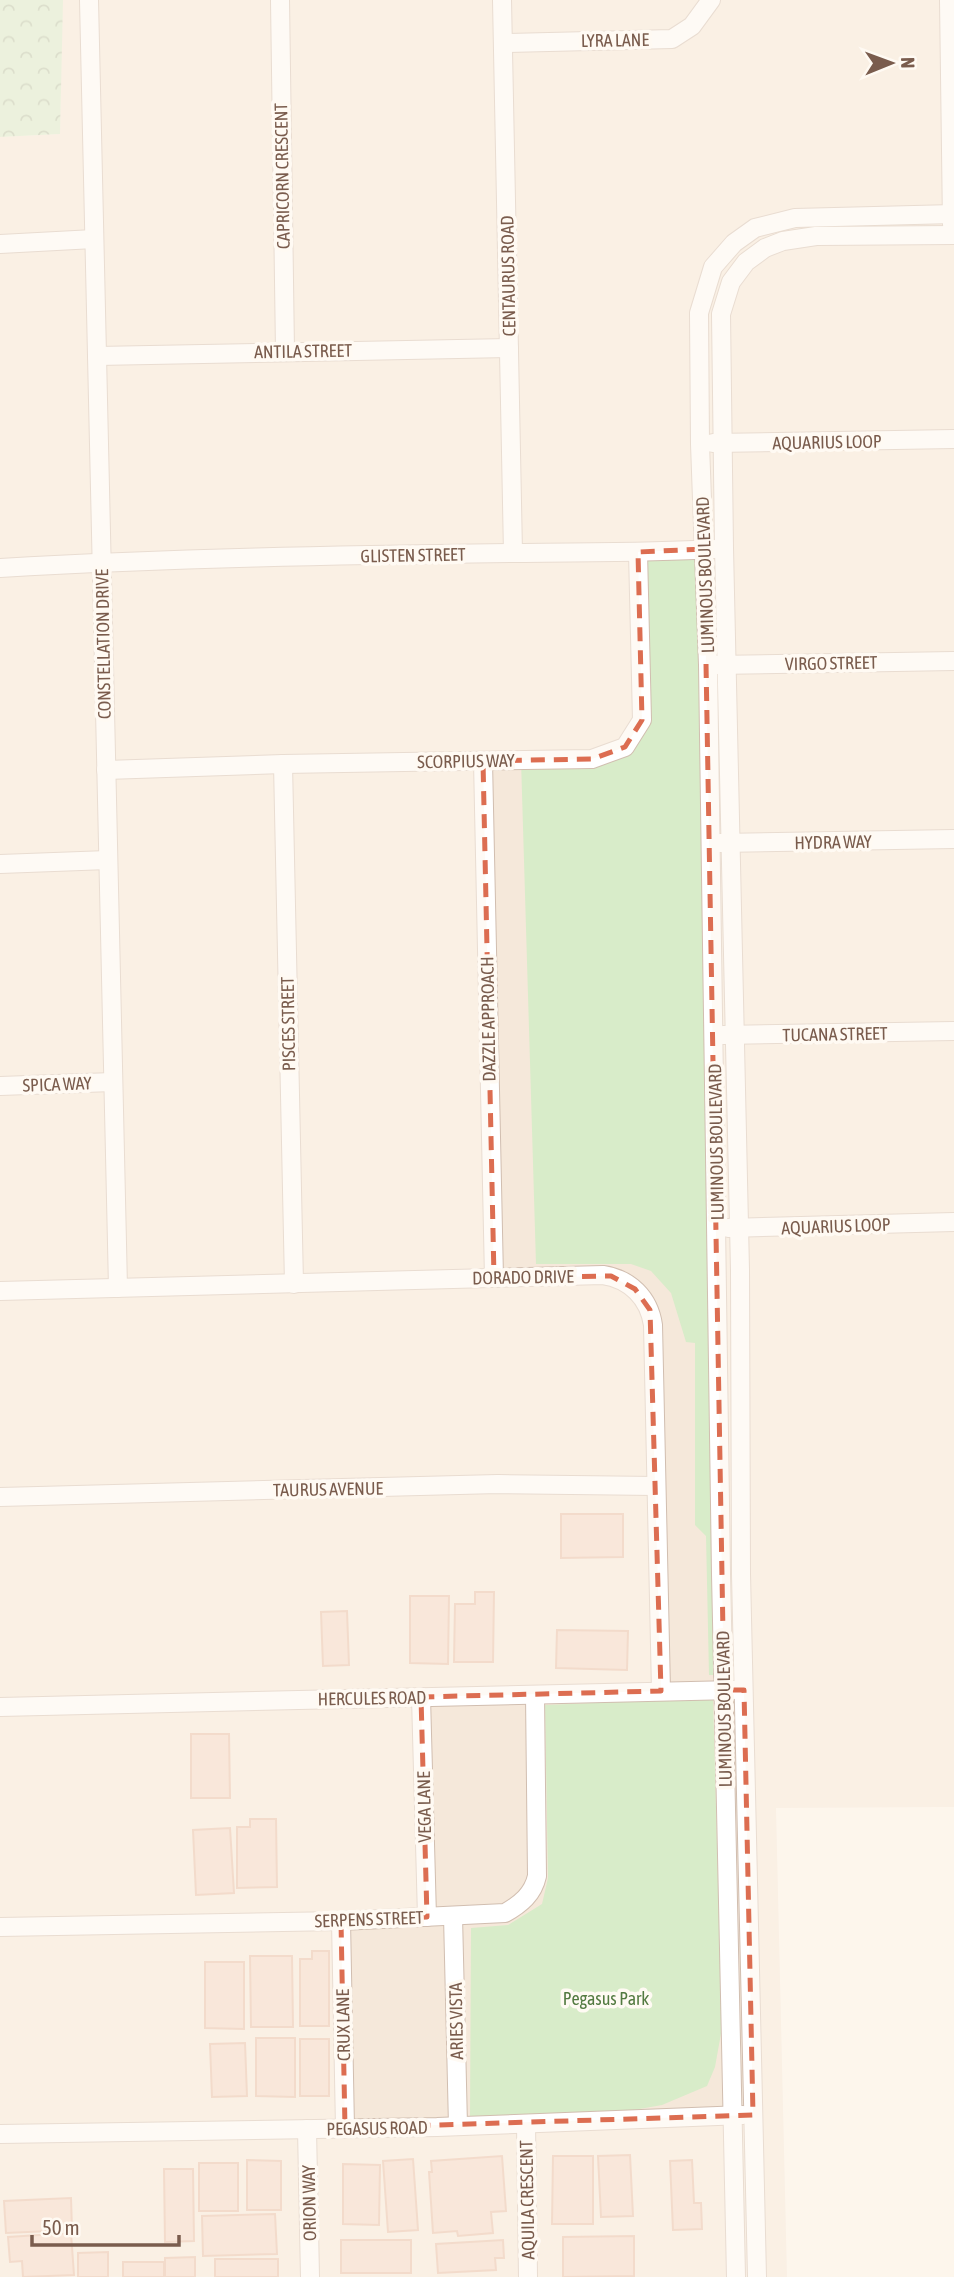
<svg xmlns="http://www.w3.org/2000/svg" width="954" height="2277" viewBox="0 0 954 2277" font-family="'Asap Condensed',sans-serif">
	<style>
		.residential { fill: #f5e8da }
		.forest { fill: url(#forest-crowns) }
		.green { fill: #d8ecc9 }
		.building { fill: #f3d5c3; stroke: #e6bba3; stroke-width: 2 }
		.lines { fill: none; stroke-linecap: round; stroke-linejoin: round }
		.minor-casing { stroke: #d1beb0; stroke-width: 20 }
		.minor { stroke: #fff; stroke-width: 18 }
		.marked { fill: none; stroke: #dc6d51; stroke-width: 5; stroke-dasharray: 14 9; stroke-linejoin: round }
		.labels { text-anchor: middle; dominant-baseline: central; stroke-width: 7; stroke-linejoin: round; paint-order: stroke }
		.street-label { font-size: 18px; fill: #7a5c4d; stroke: #fffaf3 }
		.park-label { font-size: 18px; fill: #537a41; stroke: #fffaf3 }
	</style>
	<defs>
		<pattern id="forest-crowns" width="20" height="18" patternUnits="userSpaceOnUse" patternTransform="scale(1.75)"><rect width="20" height="18" fill="#d8ecc9"/><path d="M2 6a3 3 0 1 1 6 0M12 15a3 3 0 1 1 6 0" fill="none" stroke="#b4c2a5"/></pattern>
	</defs>
	<rect width="100%" height="100%" fill="#fdf6ec"/>
	<!-- residential -->
	<path class="residential" d="M62 0H954V1807L776 1808 787 2277H0V137L60 134Z"/>
	<!-- forest -->
	<path class="forest" d="M0 0H63L60 134 0 137Z"/>
	<!-- green -->
	<g class="green">
		<path d="M704 549 724 1675H709L706 1536 695 1525V1343L686 1342 671 1293 651 1271 631 1264H536L521 760 625 747 642 720 638 552Z"/>
		<path d="M713 1698 722 2028 715 2067 707 2086 662 2105 617 2113 470 2118 471 1928 508 1925 542 1904 548 1878 545 1705Z"/>
	</g>
	<!-- building -->
	<g class="building">
		<path d="M561 1514H623V1557L561 1558Z"/>
		<path d="M475 1592H494L493 1662H454L455 1604H475Z"/>
		<path d="M410 1596H449L448 1664 410 1663Z"/>
		<path d="M347 1611 349 1665 323 1666 321 1612Z"/>
		<path d="M557 1630 628 1631 627 1670 556 1668Z"/>
		<path d="M191 1734H229L230 1798H191Z"/>
		<path d="M250 1819H276L277 1887 237 1888V1827H250Z"/>
		<path d="M230 1828 234 1893 196 1895 193 1830Z"/>
		<path d="M312 1951H329V2026H300V1959H312Z"/>
		<path d="M250 1956H292L293 2027H251Z"/>
		<path d="M205 1962H244V2029L205 2028Z"/>
		<path d="M256 2038H295V2097L256 2096Z"/>
		<rect x="300" y="2039" width="29" height="57"/>
		<path d="M245 2043 247 2096 212 2097 210 2044Z"/>
		<path d="M630 2155 633 2216 601 2217 598 2156Z"/>
		<path d="M502 2156 506 2211 491 2212 493 2233 458 2236 457 2231 433 2233 429 2172H432L431 2161Z"/>
		<path d="M553 2156H593V2224H552Z"/>
		<path d="M413 2159 418 2230 388 2232 383 2161Z"/>
		<path d="M247 2160 281 2161V2210H247Z"/>
		<path d="M692 2160 694 2203H701L702 2229 673 2230 670 2161Z"/>
		<rect x="199" y="2163" width="39" height="48"/>
		<path d="M343 2164 380 2165 379 2225 343 2224Z"/>
		<path d="M164 2169H193L194 2241 165 2242Z"/>
		<path d="M71 2198 72 2230 6 2233 4 2201Z"/>
		<path d="M275 2214 277 2254 203 2256 202 2216Z"/>
		<path d="M71 2233 74 2275 23 2277 22 2261 10 2262 8 2237Z"/>
		<path d="M634 2236V2276L563 2277V2237Z"/>
		<rect x="341" y="2240" width="70" height="33"/>
		<path d="M503 2240 504 2258H495L496 2270 438 2273 436 2244Z"/>
		<path d="M108 2252V2277H78V2253Z"/>
		<path d="M195 2257V2277H165V2258Z"/>
		<rect x="215" y="2259" width="63" height="18"/>
		<rect x="123" y="2262" width="41" height="15"/>
	</g>
	<g class="lines">
		<!-- minor casing -->
		<g class="minor-casing">
			<g id="minor">
				<path d="M89 0 118 1288"/>
				<path d="M280 0 285 351"/>
				<path d="M502 0 513 553"/>
				<path d="M949 0 952 225"/>
				<path d="M503 43 672 39 692 26 711 0"/>
				<path d="M0 244 94 239"/>
				<path d="M97 356 509 348"/>
				<path d="M713 443 954 439"/>
				<path d="M0 568C171 558 342 555 513 553 580 552 647 553 714 549"/>
				<path d="M715 665 954 661"/>
				<path d="M483 761 494 1278"/>
				<path d="M283 764 294 1284"/>
				<path d="M106 770 283 764 592 759 625 747 642 720 638 552"/>
				<path d="M720 843 954 839"/>
				<path d="M0 864 108 860"/>
				<path d="M723 1035 954 1031"/>
				<path d="M0 1086 113 1082"/>
				<path d="M728 1228 954 1222"/>
				<path d="M0 1291 603 1275C630 1279 649 1298 653 1325L661 1691"/>
				<path d="M0 1497 498 1484 656 1486"/>
				<path d="M421 1697 427 1917"/>
				<path d="M0 1707 734 1690"/>
				<path d="M453 1916 458 2126"/>
				<path d="M341 1921 345 2128"/>
				<path d="M0 1927 341 1921 505 1913C521 1904 533 1894 537 1876L535 1695"/>
				<path d="M526 2124 528 2277"/>
				<path d="M307 2129 310 2277"/>
				<path d="M0 2134 437 2127 743 2115"/>
				<path d="M736 2277 721 1574 708 665 700 444 699 313 713 267 734 243 755 228 795 218 954 214"/>
				<path d="M757 2277 741 1574 740 1270 724 548 721 314 731 282 746 262 765 248 783 241 816 236 954 235"/>
			</g>
		</g>
		<!-- minor -->
		<use href="#minor" class="minor"/>
	</g>
	<!-- marked area -->
	<path d="M0 0H954V2277H0ZM704 549 724 1690H744L753 2115 345 2128 341 1921 427 1917 421 1697 661 1691 650 1310 635 1289 611 1276 494 1278 483 761 592 759 625 747 642 720 638 552Z" fill="#fdf6ec" fill-opacity=".55" fill-rule="evenodd"/>
	<path class="marked" d="M704 549 724 1690H744L753 2115 345 2128 341 1921 427 1917 421 1697 661 1691 650 1310 635 1289 611 1276 494 1278 483 761 592 759 625 747 642 720 638 552Z"/>
	<g class="labels">
		<!-- street labels -->
		<g class="street-label">
			<text transform="translate(615 40) rotate(-1)">LYRA LANE</text>
			<text transform="translate(282 176) rotate(-91)">CAPRICORN CRESCENT</text>
			<text transform="translate(508 276) rotate(-91)">CENTAURUS ROAD</text>
			<text transform="translate(303 351) rotate(-1)">ANTILA STREET</text>
			<text transform="translate(827 442) rotate(-1)">AQUARIUS LOOP</text>
			<text transform="translate(413 555) rotate(-1)">GLISTEN STREET</text>
			<text transform="translate(705 575) rotate(-92)">LUMINOUS BOULEVARD</text>
			<text transform="translate(103 644) rotate(-91)">CONSTELLATION DRIVE</text>
			<text transform="translate(831 663) rotate(-1)">VIRGO STREET</text>
			<text transform="translate(466 761) rotate(-1)">SCORPIUS WAY</text>
			<text transform="translate(833 842) rotate(-1)">HYDRA WAY</text>
			<text transform="translate(488 1019) rotate(-91)">DAZZLE APPROACH</text>
			<text transform="translate(288 1024) rotate(-91)">PISCES STREET</text>
			<text transform="translate(835 1034) rotate(-1)">TUCANA STREET</text>
			<text transform="translate(57 1084) rotate(-2)">SPICA WAY</text>
			<text transform="translate(716 1142) rotate(-91)">LUMINOUS BOULEVARD</text>
			<text transform="translate(836 1226) rotate(-2)">AQUARIUS LOOP</text>
			<text transform="translate(523 1277) rotate(-1)">DORADO DRIVE</text>
			<text transform="translate(328 1489) rotate(-1)">TAURUS AVENUE</text>
			<text transform="translate(372 1698) rotate(-1)">HERCULES ROAD</text>
			<text transform="translate(724 1709) rotate(-91)">LUMINOUS BOULEVARD</text>
			<text transform="translate(424 1807) rotate(-91)">VEGA LANE</text>
			<text transform="translate(369 1919) rotate(-2)">SERPENS STREET</text>
			<text transform="translate(456 2021) rotate(-91)">ARIES VISTA</text>
			<text transform="translate(343 2025) rotate(-91)">CRUX LANE</text>
			<text transform="translate(377 2128) rotate(-1)">PEGASUS ROAD</text>
			<text transform="translate(527 2200) rotate(-91)">AQUILA CRESCENT</text>
			<text transform="translate(309 2203) rotate(-91)">ORION WAY</text>
		</g>
		<!-- park labels -->
		<g class="park-label">
			<text x="606" y="1998">Pegasus Park</text>
		</g>
	</g>
	<!-- north arrow -->
	<g transform="translate(891 63) rotate(89)" stroke="#fffaf3" stroke-width="5" paint-order="stroke">
	<path d="M0-5L12 26L0 18L-12 26Z" fill="#7a5c4d"/>
	<text y="-10" font-size="19" font-weight="bold" text-anchor="middle" fill="#7a5c4d">N</text>
	</g>
	<!-- scale -->
	<path d="M32 2235v10h147v-10" fill="none" stroke="#7a5c4d" stroke-width="3.5"/>
	<text x="42" y="2235" font-size="21" fill="#7a5c4d" stroke="#fffaf3" stroke-width="5" paint-order="stroke">50 m</text>
</svg>
